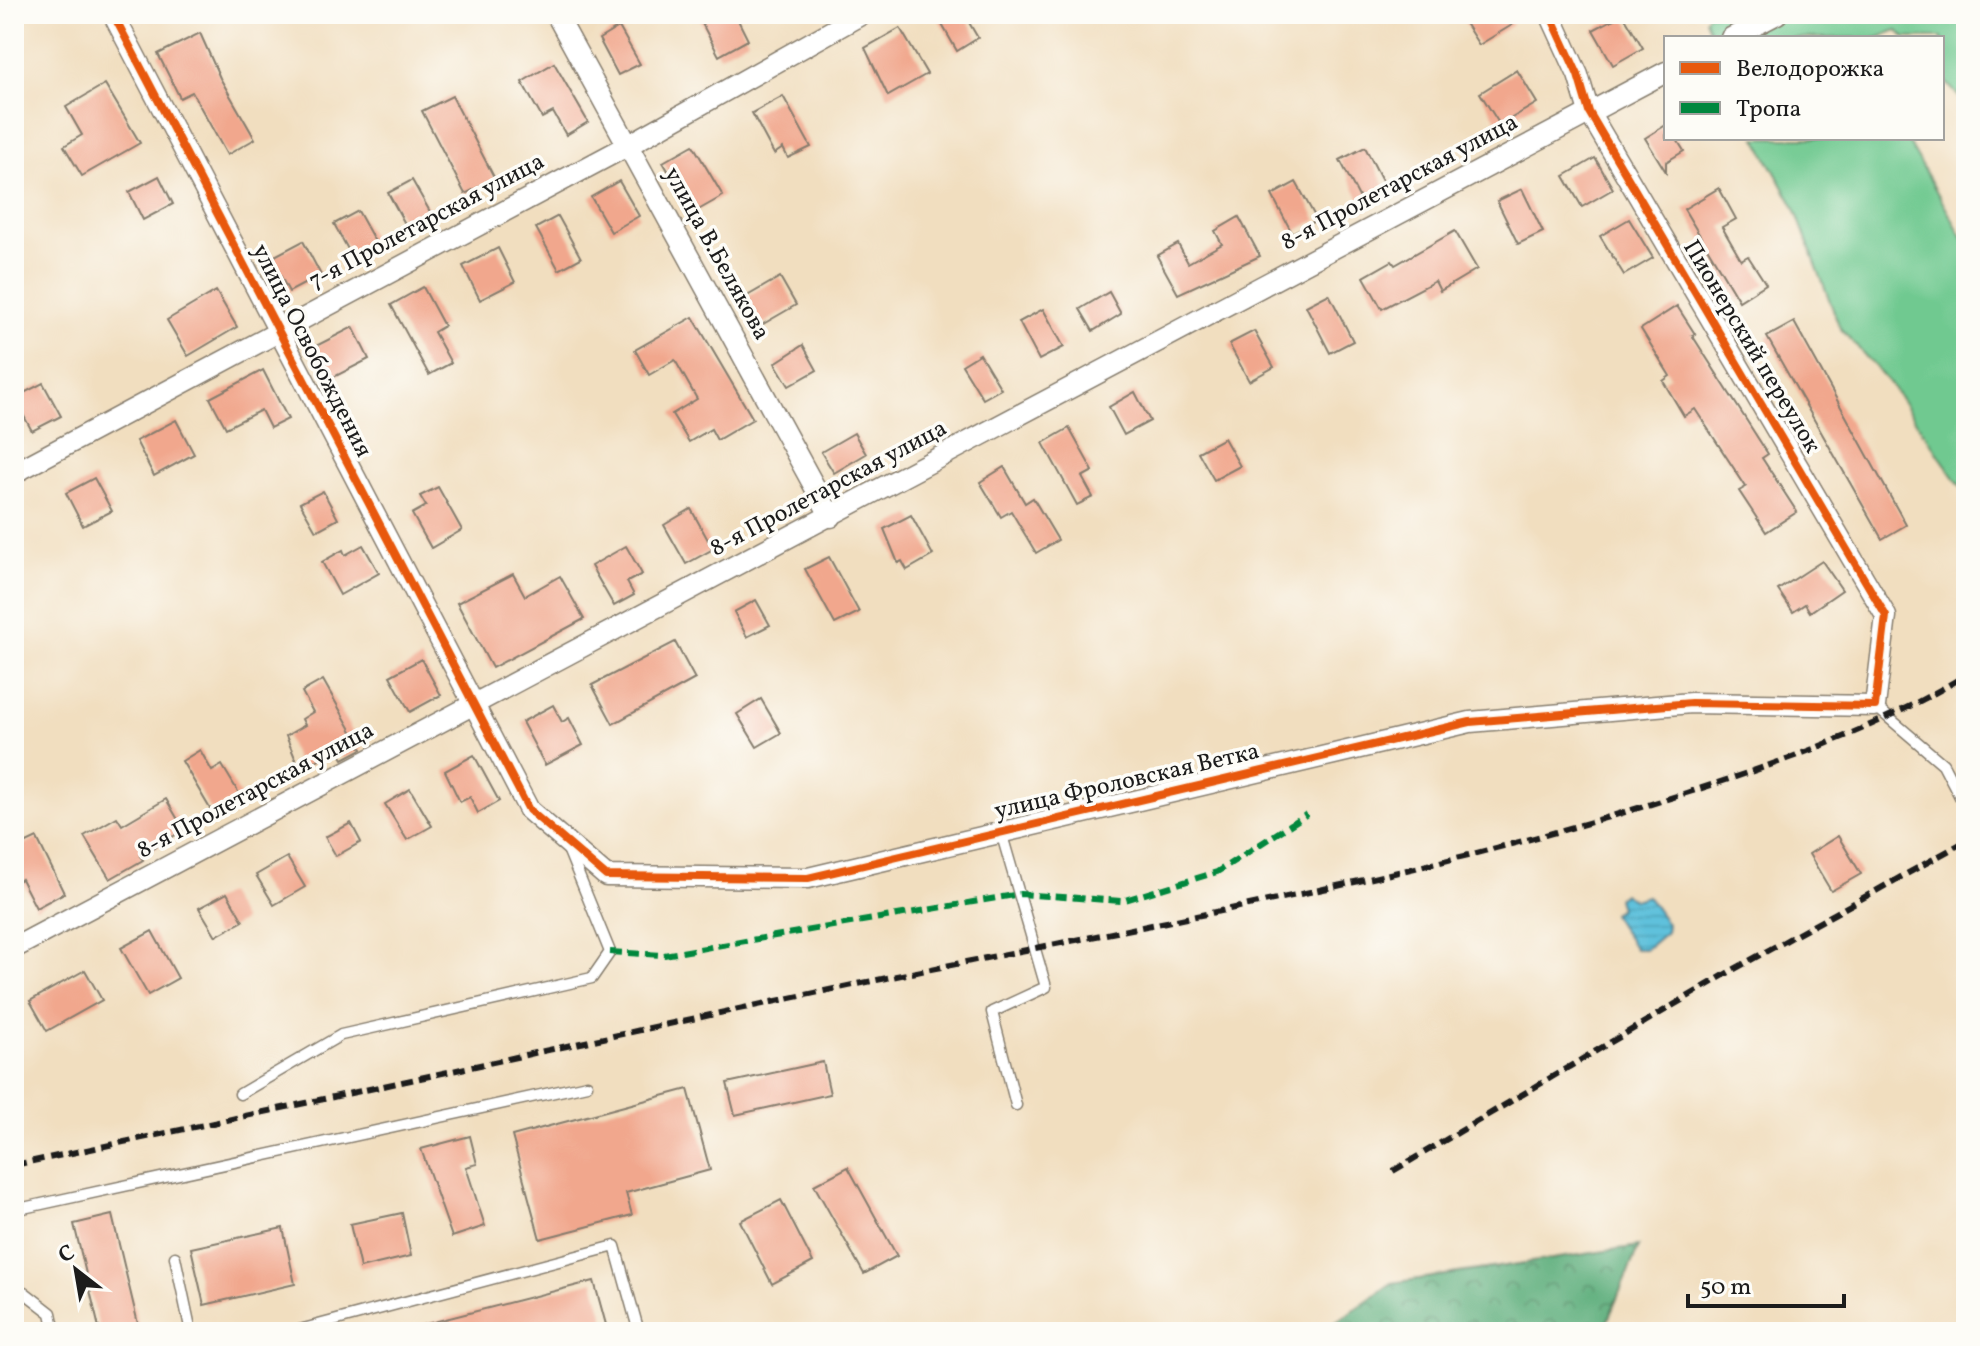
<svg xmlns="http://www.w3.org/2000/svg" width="1980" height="1346" viewBox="0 0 1980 1346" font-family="Vollkorn,serif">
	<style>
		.green { fill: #70c990; stroke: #467256; stroke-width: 2 }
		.forest { fill: url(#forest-crowns); stroke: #3c644b; stroke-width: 2 }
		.water { fill: url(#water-rules); stroke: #3d6e7c; stroke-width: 2 }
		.building { fill: #f1a78d }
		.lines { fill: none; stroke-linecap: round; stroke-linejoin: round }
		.service-casing { stroke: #867d6e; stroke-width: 13 }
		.minor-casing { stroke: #867d6e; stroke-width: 23 }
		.service { stroke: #fff; stroke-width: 10 }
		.minor { stroke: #fff; stroke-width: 20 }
		.rail { stroke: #1c1c1c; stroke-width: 6; stroke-dasharray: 12 6; stroke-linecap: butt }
		.quiet { stroke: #00873e; stroke-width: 6; stroke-dasharray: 12 6; stroke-linecap: butt }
		.cycleway-casing { stroke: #fdfcf7; stroke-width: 13 }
		.cycleway { stroke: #e8590c; stroke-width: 8 }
		.labels { text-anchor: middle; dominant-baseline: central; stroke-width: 7; stroke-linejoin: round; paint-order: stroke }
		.street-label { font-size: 24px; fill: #1c1c1c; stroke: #fdfcf7 }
	</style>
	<defs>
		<pattern id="forest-crowns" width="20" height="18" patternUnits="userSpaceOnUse" patternTransform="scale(2)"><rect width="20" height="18" fill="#5cad7a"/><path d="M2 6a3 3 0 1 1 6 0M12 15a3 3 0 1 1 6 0" fill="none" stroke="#4b8c63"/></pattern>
		<pattern id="water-rules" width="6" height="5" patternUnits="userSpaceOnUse" patternTransform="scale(2)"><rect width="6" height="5" fill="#5ec1dc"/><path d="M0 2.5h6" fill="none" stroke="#51a5bc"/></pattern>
	</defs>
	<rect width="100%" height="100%" fill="#fdfcf7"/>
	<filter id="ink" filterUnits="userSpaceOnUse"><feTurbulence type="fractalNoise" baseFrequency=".0125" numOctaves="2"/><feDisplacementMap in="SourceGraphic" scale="16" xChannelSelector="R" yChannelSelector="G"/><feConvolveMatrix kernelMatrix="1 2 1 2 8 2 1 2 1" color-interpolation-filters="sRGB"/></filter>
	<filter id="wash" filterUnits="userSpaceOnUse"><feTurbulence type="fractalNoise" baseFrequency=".006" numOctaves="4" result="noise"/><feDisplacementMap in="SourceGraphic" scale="32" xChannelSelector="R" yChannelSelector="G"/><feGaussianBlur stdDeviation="1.8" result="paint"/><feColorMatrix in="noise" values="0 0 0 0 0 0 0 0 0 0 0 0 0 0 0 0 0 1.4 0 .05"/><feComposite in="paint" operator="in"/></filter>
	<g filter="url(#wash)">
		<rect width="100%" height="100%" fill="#f1debf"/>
		<!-- green -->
		<g class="green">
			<path d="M1708 14H1966V104L1942 78V38H1905L1897 30 1877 38H1712L1705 19Z"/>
			<path d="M1756 138H1906L1966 243V494L1888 381 1840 328 1794 206Z"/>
		</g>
		<!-- forest -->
		<path class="forest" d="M1639 1246 1603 1332H1322L1392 1283Z"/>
		<!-- water -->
		<path class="water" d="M1624 894 1634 900 1647 896 1667 924 1666 932 1646 949H1635L1612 914 1620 908 1617 898Z"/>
		<g id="blocks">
			<!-- building -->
			<g class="building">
				<path d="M697 14H735L748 40 719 56Z"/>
				<path d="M936 14H964L978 38 957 51Z"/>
				<path d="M1472 14H1506L1512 25 1479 45 1463 20Z"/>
				<path d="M1623 14 1643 48 1613 65 1593 30Z"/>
				<path d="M619 27 640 64 618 75 599 39Z"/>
				<path d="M900 28 927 74 888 96 865 48Z"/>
				<path d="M200 33 220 78 255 139 227 155 192 92 180 98 158 54Z"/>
				<path d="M554 63 588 122 566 135 553 112 542 118 522 82Z"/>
				<path d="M1517 70 1537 103 1500 125 1480 93Z"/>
				<path d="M105 84 140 143 82 176 64 146 82 135 66 107Z"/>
				<path d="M452 96 495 179 465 194 422 111Z"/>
				<path d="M783 96 811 147 788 158 783 148 774 154 752 113Z"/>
				<path d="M1666 125V138H1676L1684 151 1666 162V172L1645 138Z"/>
				<path d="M693 145 723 196 693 213 663 162Z"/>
				<path d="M1365 147 1385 186 1360 199 1340 160Z"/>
				<path d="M1595 158 1613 189 1582 207 1564 176Z"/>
				<path d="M159 176 173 204 143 220 129 192Z"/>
				<path d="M412 180 433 217 409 231 388 193Z"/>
				<path d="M619 181 639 216 611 232 591 197Z"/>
				<path d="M1296 182 1317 220 1292 233 1272 195Z"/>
				<path d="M1719 188 1736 219 1722 227 1741 260 1748 256 1766 284 1739 301 1684 209Z"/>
				<path d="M1522 189 1543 232 1518 244 1497 201Z"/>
				<path d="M358 211 379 249 355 262 334 224Z"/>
				<path d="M558 216 581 258 559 270 536 228Z"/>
				<path d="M1239 217 1260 256 1178 294 1157 256 1178 244 1188 263 1222 244 1215 231Z"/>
				<path d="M1629 219 1653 258 1624 275 1600 236Z"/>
				<path d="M1455 231 1477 269 1440 291 1435 281 1382 309 1364 277 1392 261 1395 265Z"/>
				<path d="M303 241 321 275 289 292 271 258Z"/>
				<path d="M498 248 515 282 480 300 463 266Z"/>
				<path d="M780 277 796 305 758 327 742 299Z"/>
				<path d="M423 287 444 326 434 332 451 363 429 375 391 305Z"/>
				<path d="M216 291 237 327 188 356 167 320Z"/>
				<path d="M1109 292 1121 314 1093 331 1080 309Z"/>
				<path d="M1329 294 1353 341 1330 353 1306 306Z"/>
				<path d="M1677 306 1695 334 1692 335 1768 454 1762 458 1797 512 1766 532 1739 491 1746 487 1695 409 1684 416 1663 381 1670 376 1641 329Z"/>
				<path d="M1043 309 1064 347 1039 360 1019 322Z"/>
				<path d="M693 317 753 419 717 440 711 429 689 442 672 414 697 399 675 360 649 375 635 350Z"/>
				<path d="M1794 322 1906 525 1882 539 1767 337Z"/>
				<path d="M353 327 369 359 332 378 316 346Z"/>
				<path d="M1254 331 1274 367 1249 381 1229 344Z"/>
				<path d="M803 345 817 370 789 386 775 363Z"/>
				<path d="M980 354 1001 389 983 399 962 365Z"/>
				<path d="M263 370 288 419 270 428 261 410 226 428 210 398Z"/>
				<path d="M43 383 61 416 32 431 14 398Z"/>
				<path d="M1135 392 1150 421 1124 435 1109 407Z"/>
				<path d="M176 420 194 454 154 476 136 441Z"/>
				<path d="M1069 428 1093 471 1082 477 1093 497 1077 505 1043 443Z"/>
				<path d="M854 433 866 454 834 473 821 452Z"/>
				<path d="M1224 438 1240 466 1214 480 1198 452Z"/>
				<path d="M1004 467 1025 503 1033 498 1058 540 1036 553 1011 511 1001 517 980 482Z"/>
				<path d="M94 478 112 511 83 526 66 493Z"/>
				<path d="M438 487 462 530 431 548 412 514 426 506 420 496Z"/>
				<path d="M323 491 338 519 316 531 300 503Z"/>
				<path d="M691 509 713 549 686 564 664 525Z"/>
				<path d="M911 515 933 555 907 570 902 561 898 563 884 529Z"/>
				<path d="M363 545 379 573 340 595 322 562 343 550 345 555Z"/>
				<path d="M626 546 642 574 627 582 634 595 614 606 591 566Z"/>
				<path d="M829 557 859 612 835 624 805 569Z"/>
				<path d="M1822 561 1842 590 1810 612 1805 604 1793 612 1778 590Z"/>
				<path d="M513 574 525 596 560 576 584 619 492 668 457 603Z"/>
				<path d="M756 600 770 625 747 637 734 612Z"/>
				<path d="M675 642 695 679 613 724 592 685Z"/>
				<path d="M421 659 441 695 410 712 390 676Z"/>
				<path d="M323 680 362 749 343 759 337 749 300 770 286 736 305 725 302 719 313 712 302 692Z"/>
				<path d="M761 699 781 733 757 747 737 714Z"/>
				<path d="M553 705 562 722 569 718 583 745 545 765 522 722Z"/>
				<path d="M200 750 212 771 222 765 240 795 212 812 182 761Z"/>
				<path d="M474 755 499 801 478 813 470 797 460 802 445 771Z"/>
				<path d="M410 789 432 826 407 840 385 804Z"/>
				<path d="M166 799 184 830 140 856 143 860 110 879 84 836 117 817 122 825Z"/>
				<path d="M351 823 361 842 336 856 325 837Z"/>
				<path d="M1838 836 1861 874 1831 891 1809 854Z"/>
				<path d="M37 838 64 893 36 908 21 879 14 883V849Z"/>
				<path d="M287 857 305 887 274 905 256 875Z"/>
				<path d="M227 893 243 921 216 936 199 908Z"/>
				<path d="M152 931 178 978 148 995 121 948Z"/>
				<path d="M85 970 102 1000 47 1031 30 1001Z"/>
				<path d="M823 1062 830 1094 735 1115 727 1083Z"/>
				<path d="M688 1089 710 1170 626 1193 632 1215 540 1239 512 1136Z"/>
				<path d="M470 1136 477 1164 466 1167 485 1226 452 1237 421 1149Z"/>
				<path d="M848 1167 897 1256 864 1274 814 1185Z"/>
				<path d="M781 1200 813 1262 772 1284 740 1221Z"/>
				<path d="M402 1213 411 1256 360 1268 350 1224Z"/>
				<path d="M112 1215 140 1332H100L74 1224Z"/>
				<path d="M283 1228 295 1284 204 1305 191 1248Z"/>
				<path d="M594 1281 608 1332H419L418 1326Z"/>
			</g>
		</g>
	</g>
	<g filter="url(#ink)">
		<use href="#blocks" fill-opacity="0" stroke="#867d6e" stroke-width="2"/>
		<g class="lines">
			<!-- service casing -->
			<g class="service-casing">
				<g id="service">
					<path d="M1875 706 1943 764 1966 808"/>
					<path d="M1001 832 1046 987 992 1012 1016 1105"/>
					<path d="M240 1094 341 1035 592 978 610 952 568 849"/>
					<path d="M14 1210 587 1085"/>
					<path d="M175 1257 191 1332"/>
					<path d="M14 1293 24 1292 51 1313 55 1332"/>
					<path d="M292 1332 615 1246 639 1332"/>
				</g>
			</g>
			<!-- minor casing -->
			<g class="minor-casing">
				<g id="minor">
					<path d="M113 14 529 810 606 876 808 878 1470 722 1691 703 1875 706 1886 616 1589 112 1578 75 1550 14"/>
					<path d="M556 14 831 517"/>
					<path d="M1731 38 1777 14"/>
					<path d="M14 473 627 146 862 14"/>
					<path d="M14 948 1666 72"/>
				</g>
			</g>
			<!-- service -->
			<use href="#service" class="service"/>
			<!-- minor -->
			<use href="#minor" class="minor"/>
			<!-- rail -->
			<g class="rail">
				<path d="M14 1165C329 1100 642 1027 956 964 1189 917 1422 875 1648 805 1760 770 1865 736 1966 675"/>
				<path d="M1393 1171 1731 971 1966 841"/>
			</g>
			<!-- quiet -->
			<path class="quiet" d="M610 952 664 955 1020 894 1122 901 1217 872 1307 814"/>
			<!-- cycleway casing -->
			<g class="cycleway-casing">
				<path id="cycleway" d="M113 14 529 810 606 876 808 878 1470 722 1691 703 1875 706 1886 616 1589 112 1578 75 1550 14"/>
			</g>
			<!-- cycleway -->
			<use href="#cycleway" class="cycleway"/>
		</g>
	</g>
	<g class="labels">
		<!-- street labels -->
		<g class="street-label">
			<text transform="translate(1400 183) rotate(-28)">8-я Пролетарская улица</text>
			<text transform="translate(427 222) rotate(-28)">7-я Пролетарская улица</text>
			<text transform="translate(716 254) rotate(61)">улица В.Белякова</text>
			<text transform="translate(1751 347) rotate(59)">Пионерский переулок</text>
			<text transform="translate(311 351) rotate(63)">улица Освобождения</text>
			<text transform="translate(829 489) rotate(-28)">8-я Пролетарская улица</text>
			<text transform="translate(1127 782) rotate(-13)">улица Фроловская Ветка</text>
			<text transform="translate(256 791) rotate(-28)">8-я Пролетарская улица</text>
		</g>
	</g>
	<!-- margin -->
	<rect width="1980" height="1346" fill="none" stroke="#fdfcf7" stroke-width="48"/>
	<!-- legend -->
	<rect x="1664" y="36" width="280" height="104" fill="#fdfcf7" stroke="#a3a29f" stroke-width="2"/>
	<rect x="1680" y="62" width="40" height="12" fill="#e8590c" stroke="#a3a29f" stroke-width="2"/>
	<text x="1736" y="76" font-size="24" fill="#1c1c1c">Велодорожка</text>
	<rect x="1680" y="102" width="40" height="12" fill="#00873e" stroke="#a3a29f" stroke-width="2"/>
	<text x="1736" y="116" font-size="24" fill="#1c1c1c">Тропа</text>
	<!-- north arrow -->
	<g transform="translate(76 1270) rotate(329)" stroke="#fdfcf7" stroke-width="6" paint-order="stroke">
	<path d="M0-6L14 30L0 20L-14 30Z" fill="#1c1c1c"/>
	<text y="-12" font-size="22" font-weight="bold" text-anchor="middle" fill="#1c1c1c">С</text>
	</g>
	<!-- scale -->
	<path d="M1688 1294v12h156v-12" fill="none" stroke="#1c1c1c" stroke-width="4"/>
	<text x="1700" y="1294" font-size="24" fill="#1c1c1c" stroke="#fdfcf7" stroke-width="6" paint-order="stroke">50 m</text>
</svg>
